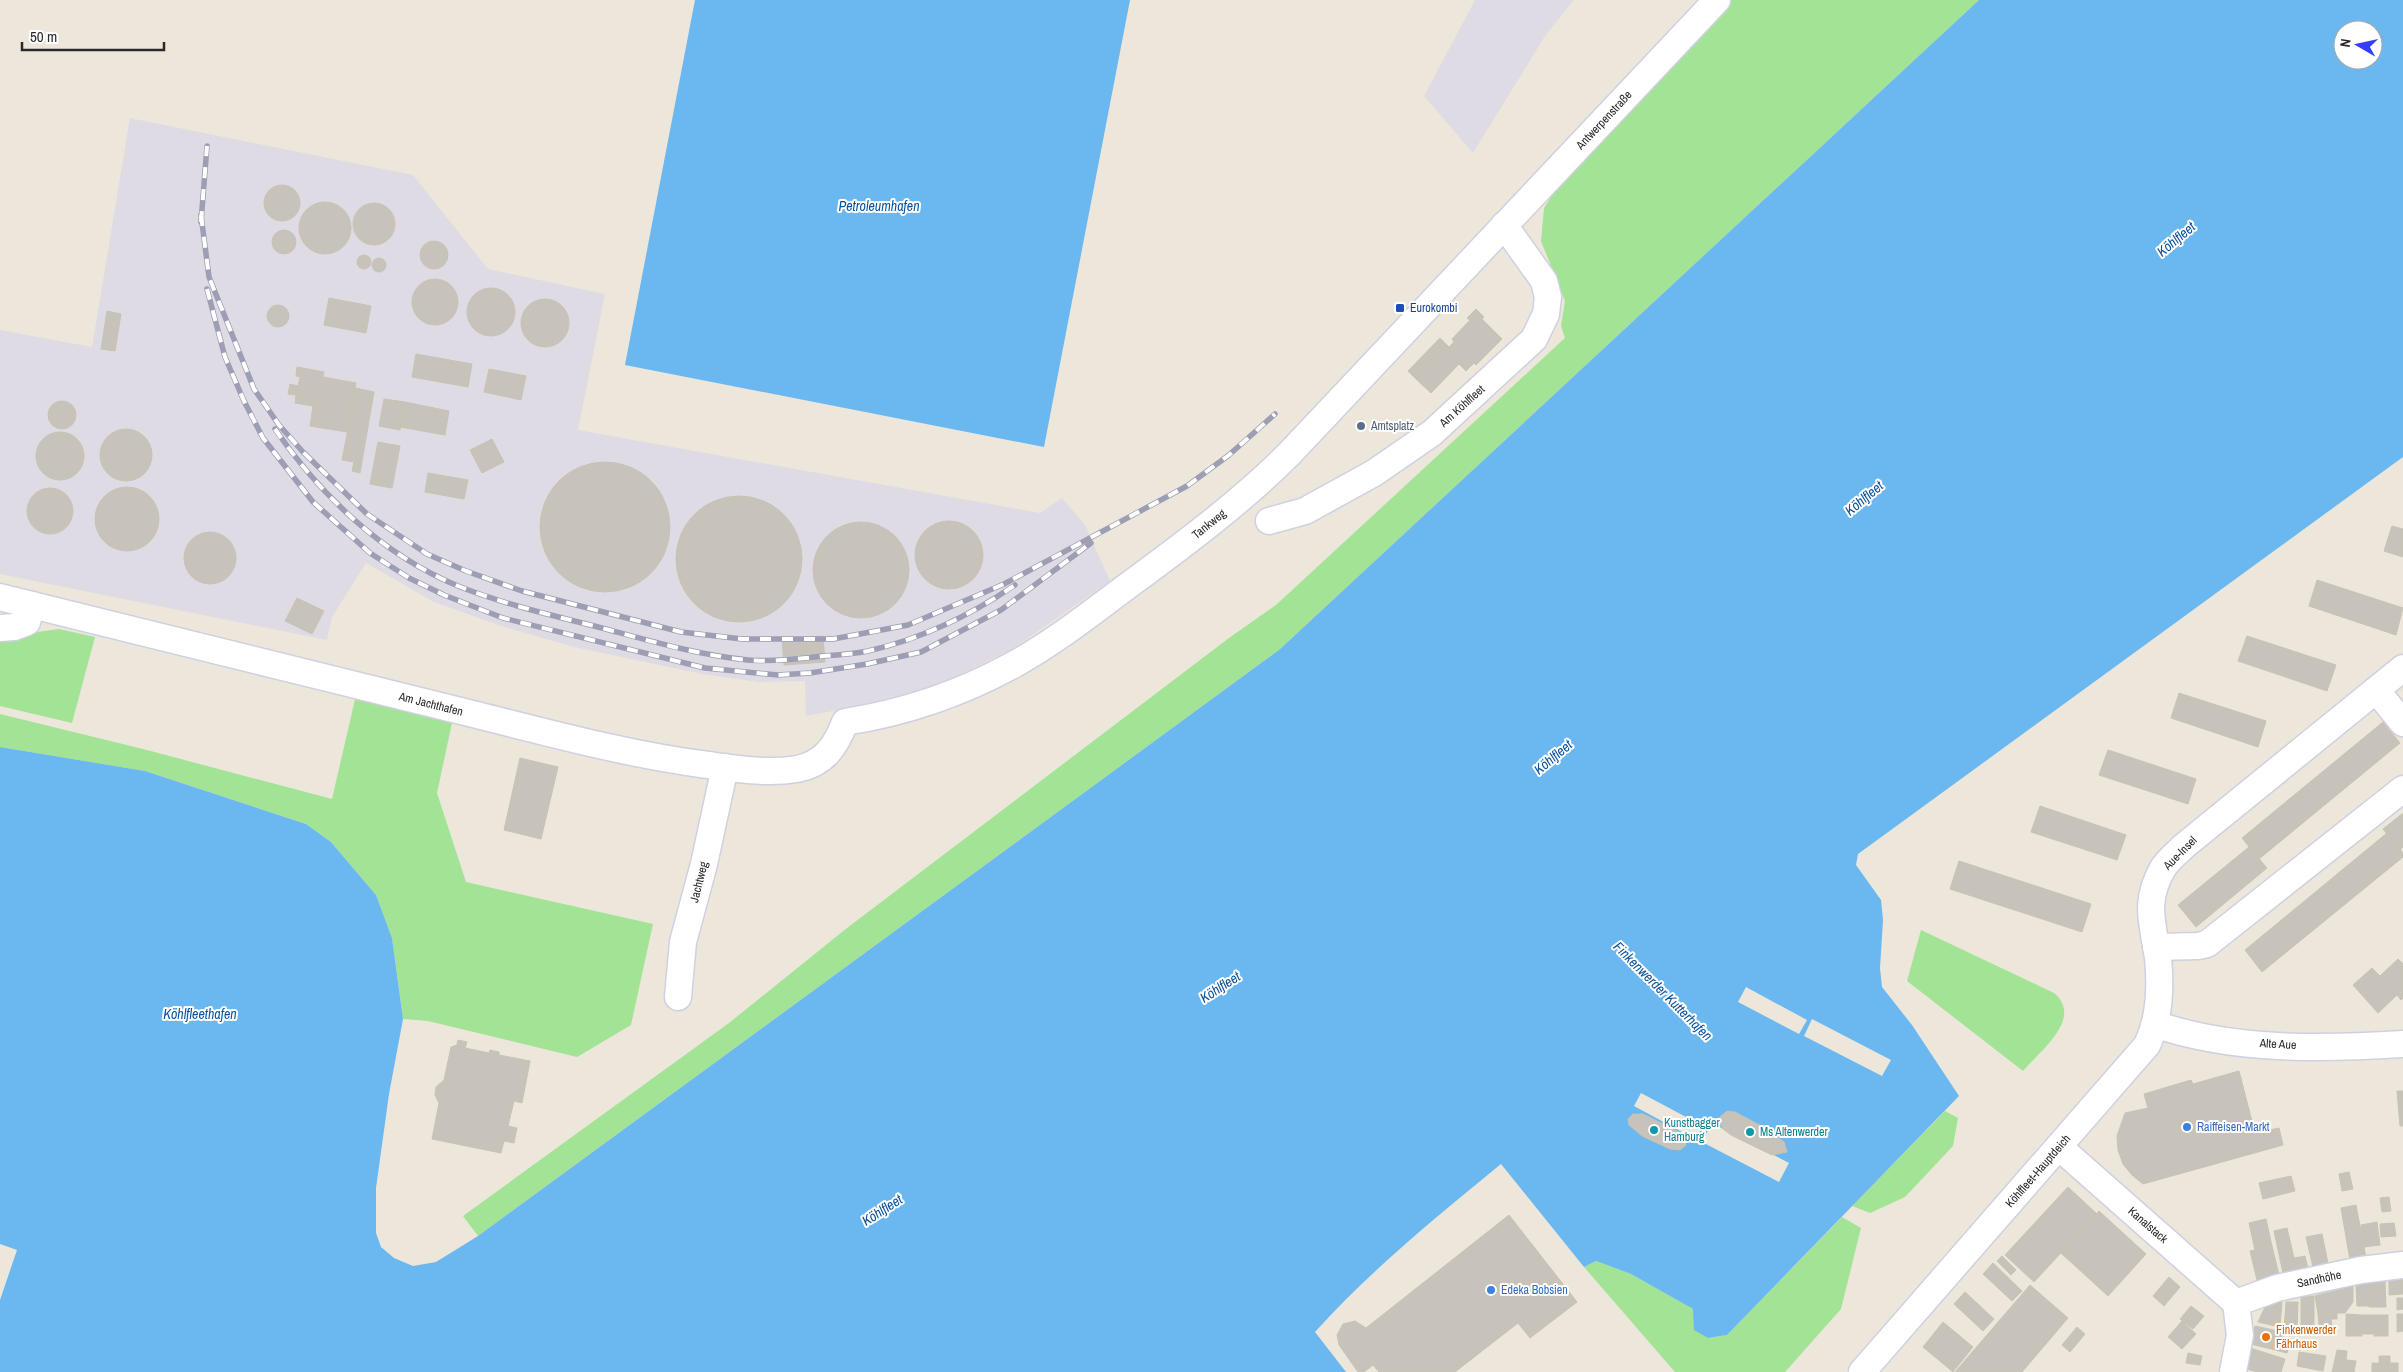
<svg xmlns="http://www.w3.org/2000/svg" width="2403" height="1372" viewBox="0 0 2403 1372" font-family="'Archivo Narrow',sans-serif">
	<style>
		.industrial { fill: #dfdbe4 }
		.green { fill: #a3e395 }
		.water { fill: #6bb7f0; fill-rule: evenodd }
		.pier { fill: #ece7da }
		.building { fill: #c7c3ba; stroke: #c7c3b4 }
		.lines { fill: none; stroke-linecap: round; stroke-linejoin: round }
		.minor-casing { stroke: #cfd0e2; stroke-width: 29 }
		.minor { stroke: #fff; stroke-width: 26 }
		.rail-casing { stroke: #9d9db4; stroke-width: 5.5 }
		.rail { stroke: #fff; stroke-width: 4; stroke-dasharray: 11; stroke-linecap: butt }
		.transit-dot { fill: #1a4fb4; stroke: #fff; stroke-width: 2 }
		.service-dot { fill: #5c6f8a; stroke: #fff; stroke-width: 2 }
		.shop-dot { fill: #3f7fe0; stroke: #fff; stroke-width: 2 }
		.culture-dot { fill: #0f9aa8; stroke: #fff; stroke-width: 2 }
		.food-dot { fill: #e8710a; stroke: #fff; stroke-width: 2 }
		.labels { text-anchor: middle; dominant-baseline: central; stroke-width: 4; stroke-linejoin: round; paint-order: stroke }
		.street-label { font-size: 12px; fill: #292929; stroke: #fff }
		.transit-label { font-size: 12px; fill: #164399; stroke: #fff; text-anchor: start }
		.service-label { font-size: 12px; fill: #4e5e75; stroke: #fff; text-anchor: start }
		.culture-label { font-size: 12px; fill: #0d838f; stroke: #fff; text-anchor: start }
		.shop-label { font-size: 12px; fill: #366cbe; stroke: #fff; text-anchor: start }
		.food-label { font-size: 12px; fill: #c56008; stroke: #fff; text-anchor: start }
		.water-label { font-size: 14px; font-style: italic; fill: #0b529b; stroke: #fff }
	</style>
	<rect width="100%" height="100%" fill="#ece7da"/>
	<!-- industrial -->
	<g class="industrial">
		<path d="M1475 0H1574L1545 36 1473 153 1424 96Z"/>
		<path d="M130 118 413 175 488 269 605 294 578 430 1040 513 1062 498 1085 525 1110 581 1014 648 939 685 870 704 806 716 805 681 759 682 702 674 574 647 501 626 434 602 366 563 332 617 327 640 0 574V330L92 347Z"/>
	</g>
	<!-- green -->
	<g class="green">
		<path d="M1729 0H1979L1279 650 478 1236 463 1216 729 1023 847 928 1229 638 1276 605 1565 338 1561 326 1565 301 1541 241 1544 208 1572 164Z"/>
		<path d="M59 629 95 637 72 723 0 706V637Z"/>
		<path d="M356 695 452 723 437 793 466 882 653 924 631 1025 577 1057 428 1021 403 1019 392 938 376 895 331 842 306 824 145 771 0 747V714L143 749 332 799Z"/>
		<path d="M1921 930 2054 993C2084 1018 2040 1051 2023 1071L1907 981Z"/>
		<path d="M1945 1111 1958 1118 1953 1146 1905 1197 1870 1213 1852 1206Z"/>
		<path d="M1842 1217 1861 1228 1841 1309 1785 1372H1675L1584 1267 1596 1261 1631 1274 1693 1309 1708 1338 1727 1335Z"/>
	</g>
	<!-- water -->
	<g class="water">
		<path d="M695 0H1130L1044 447 625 365Z"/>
		<path d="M1979 0H2403V457L1858 854 1856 865 1881 900 1883 920 1880 968 1882 987 1912 1025 1959 1096 1727 1335 1708 1338 1694 1330 1693 1309 1631 1274 1596 1261 1584 1267 1501 1164C1436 1217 1371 1270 1315 1332L1346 1372H0V747L145 771 306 824 331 842 376 895 392 938 403 1019 389 1094 376 1188V1233L381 1247 394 1258 413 1266 436 1262 478 1236 1279 650ZM2343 30H2373V60H2343Z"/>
	</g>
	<!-- pier -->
	<g class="pier">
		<path d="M1746 987 1807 1020 1799 1034 1738 1002Z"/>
		<path d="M1812 1019 1891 1060 1882 1076 1804 1036Z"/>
		<path d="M1641 1093 1703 1126 1695 1139 1634 1106Z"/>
		<path d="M1712 1123 1789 1163 1779 1182 1702 1142Z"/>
		<path d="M0 1244 17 1250 0 1300Z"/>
	</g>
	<!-- building -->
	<g class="building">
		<circle cx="282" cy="203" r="18"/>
		<circle cx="325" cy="228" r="26"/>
		<circle cx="374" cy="224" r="21"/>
		<circle cx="284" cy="242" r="12"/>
		<circle cx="434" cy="255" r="14"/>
		<circle cx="364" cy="262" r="7"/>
		<circle cx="379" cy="265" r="7"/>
		<circle cx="435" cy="302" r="23"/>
		<circle cx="491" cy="312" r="24"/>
		<path d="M329 298 371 306 366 333 324 325Z"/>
		<circle cx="545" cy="323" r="24"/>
		<circle cx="278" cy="316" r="11"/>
		<path d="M1476 309 1484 317 1482 319 1502 339 1476 365 1474 363 1466 371 1459 364 1431 393 1417 380 1454 342 1452 339 1470 320 1467 318Z"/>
		<path d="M107 311 121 314 115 351 101 349Z"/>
		<path d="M1440 338 1449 347 1417 380 1408 371Z"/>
		<path d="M416 354 472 364 468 387 412 377Z"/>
		<path d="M297 367 324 372 323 377 356 383 347 432 310 426 313 406 295 403 296 395 288 394 290 384 298 386 300 377 296 376Z"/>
		<path d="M489 369 526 376 521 400 484 392Z"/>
		<path d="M356 388 374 392 360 473 352 471 354 462 342 460Z"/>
		<path d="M384 399 405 402 400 430 379 426Z"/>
		<circle cx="62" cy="415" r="14"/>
		<path d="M405 402 449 411 445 435 400 427Z"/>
		<circle cx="126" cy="455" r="26"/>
		<circle cx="60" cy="456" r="24"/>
		<path d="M492 439 504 462 482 473 470 450Z"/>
		<path d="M378 442 400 446 392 488 370 484Z"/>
		<circle cx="605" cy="527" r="65"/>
		<path d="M428 473 468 480 464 499 425 492Z"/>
		<circle cx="127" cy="519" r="32"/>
		<circle cx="50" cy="511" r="23"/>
		<circle cx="739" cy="559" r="63"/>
		<circle cx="949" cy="555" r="34"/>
		<circle cx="861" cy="570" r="48"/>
		<path d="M2392 526 2403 529V557L2384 551Z"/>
		<circle cx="210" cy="558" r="26"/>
		<path d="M2317 580 2403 608 2396 635 2309 606Z"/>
		<path d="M297 598 324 611 312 634 285 621Z"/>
		<path d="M823 636 825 662 784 665 782 639Z"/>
		<path d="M2247 636 2336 665 2327 691 2238 661Z"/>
		<path d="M2179 693 2266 721 2258 747 2171 718Z"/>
		<path d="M2383 722 2400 743 2259 859 2242 838Z"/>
		<path d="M2108 750 2196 779 2188 804 2099 775Z"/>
		<path d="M520 758 558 767 541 839 504 830Z"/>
		<path d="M2040 806 2126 835 2117 860 2031 832Z"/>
		<path d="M2403 813V847L2400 850 2383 829Z"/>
		<path d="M2387 833 2403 853V857L2262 972 2245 950Z"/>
		<path d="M2249 847 2267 868 2196 927 2178 905Z"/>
		<path d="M1959 861 2091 904 2082 932 1950 889Z"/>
		<path d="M2398 959 2403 964V998L2401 1000 2397 995 2378 1013 2353 985 2372 968 2380 976Z"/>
		<path d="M458 1040 467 1042 465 1048 489 1053 490 1050 499 1052V1055L530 1061 522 1103 514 1101 508 1126 517 1128 514 1143 504 1141 501 1153 432 1139 439 1103 435 1095 436 1087 444 1080 451 1047 457 1045Z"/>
		<path d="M2239 1071 2255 1133 2279 1128 2283 1145 2143 1184 2132 1175 2123 1164 2118 1150 2117 1136 2125 1113 2148 1108 2144 1094 2191 1080 2193 1084Z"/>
		<path d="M2397 1091H2403V1126H2400Z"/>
		<path d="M1727 1111 1735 1112 1767 1129 1784 1142 1787 1152 1772 1155 1731 1135 1723 1129 1719 1118Z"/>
		<path d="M1633 1114H1643L1679 1132 1684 1137 1686 1145 1680 1150 1670 1149 1642 1136 1629 1125 1628 1119Z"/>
		<path d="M2349 1172 2353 1189 2342 1191 2339 1174Z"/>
		<path d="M2291 1176 2295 1191 2263 1199 2259 1183Z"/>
		<path d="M2068 1187 2097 1214 2034 1282 2005 1255Z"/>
		<path d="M2389 1197 2391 1211 2382 1212 2380 1198Z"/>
		<path d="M2356 1205 2367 1263 2351 1266 2341 1208Z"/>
		<path d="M2099 1211 2146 1254 2108 1296 2061 1253Z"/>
		<path d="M1509 1215 1577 1302 1530 1338 1518 1323 1455 1372H1379L1373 1365 1364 1372H1358L1339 1345 1337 1335 1343 1324 1355 1321 1366 1328Z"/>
		<path d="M2266 1219 2272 1246 2255 1250 2249 1223Z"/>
		<path d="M2377 1222 2380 1245 2364 1247 2361 1225Z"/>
		<path d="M2394 1223 2396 1236 2381 1237 2380 1224Z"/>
		<path d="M2287 1228 2294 1258 2305 1256 2309 1273 2284 1278 2274 1231Z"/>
		<path d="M2322 1234 2328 1263 2313 1267 2306 1237Z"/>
		<path d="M2272 1246 2280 1279 2258 1284 2250 1251Z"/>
		<path d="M2002 1256 2016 1270 2011 1275 1997 1261Z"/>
		<path d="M1993 1263 2022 1291 2012 1301 1983 1274Z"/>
		<path d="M2389 1276H2403V1294L2389 1295Z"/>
		<path d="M2169 1277 2180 1287 2164 1306 2153 1296Z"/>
		<path d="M2385 1281 2386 1307H2369V1282Z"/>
		<path d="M2369 1282V1306H2357L2356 1286Z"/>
		<path d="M2030 1285 2068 1318 2022 1372H1955Z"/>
		<path d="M2353 1286V1302L2345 1313H2337V1319H2331V1314H2318L2315 1296Z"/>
		<path d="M1965 1292 1994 1319 1983 1331 1954 1304Z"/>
		<path d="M2314 1296V1315L2301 1314V1297Z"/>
		<path d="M2397 1298H2403V1309L2397 1310Z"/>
		<path d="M2271 1301 2282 1302 2280 1327 2258 1322 2266 1305Z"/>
		<path d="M2286 1302H2298L2297 1331 2284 1330Z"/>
		<path d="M2191 1306 2204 1316 2193 1329 2180 1319Z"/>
		<path d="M2301 1314 2314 1315V1333L2301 1335Z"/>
		<path d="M2318 1314H2331L2332 1333 2320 1334Z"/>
		<path d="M2346 1314 2362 1315V1336H2346Z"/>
		<path d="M2397 1314H2403V1331L2397 1332Z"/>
		<rect x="2362" y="1315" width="12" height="19"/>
		<rect x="2374" y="1315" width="14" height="21"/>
		<path d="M2182 1321 2196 1334 2182 1349 2168 1337Z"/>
		<path d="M1943 1322 1973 1347 1953 1372 1923 1347Z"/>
		<path d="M2255 1326 2283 1332 2282 1337 2290 1343 2287 1353 2251 1344Z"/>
		<path d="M2077 1327 2085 1334 2070 1352 2062 1345Z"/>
		<path d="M2250 1348 2285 1359 2281 1372H2257L2244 1368Z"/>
		<path d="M2337 1350 2347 1351 2346 1360 2356 1361 2354 1372H2332Z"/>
		<path d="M2299 1352 2326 1356 2323 1371 2297 1366Z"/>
		<path d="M2188 1353 2202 1356 2200 1365 2186 1363Z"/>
		<path d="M2379 1356H2390V1363H2398V1372H2372V1363H2379Z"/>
	</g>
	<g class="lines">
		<!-- minor casing -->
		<g class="minor-casing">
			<g id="minor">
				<path d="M1269 521 1305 511 1374 473 1432 433 1534 339 1546 314 1548 297 1544 281 1504 225"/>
				<path d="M0 597C159 635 318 675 477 715 553 734 630 755 708 765 737 769 768 774 797 769 824 764 836 746 845 722 904 713 960 694 1013 665 1057 641 1097 608 1137 579 1190 540 1243 500 1289 454L1717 0"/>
				<path d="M0 628 14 627 27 622 32 605"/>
				<path d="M2376 690 2403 723"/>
				<path d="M2156 947 2198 946 2207 944 2403 789"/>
				<path d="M678 997 683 942 704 864 725 767"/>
				<path d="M2155 1024C2231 1051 2323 1049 2403 1044"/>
				<path d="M2059 1147 2236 1303"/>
				<path d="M2236 1303 2277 1288 2361 1270 2403 1265"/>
				<path d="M1862 1372 2147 1045C2160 1018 2161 988 2158 958 2153 923 2143 903 2163 868 2168 860 2177 853 2184 846L2403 668"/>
				<path d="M2233 1372 2240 1335 2236 1303"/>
			</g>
		</g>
		<!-- minor -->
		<use href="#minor" class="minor"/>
		<!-- rail casing -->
		<g class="rail-casing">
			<g id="rail">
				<path d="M201 215 209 277 254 389 279 425 303 452 367 514 427 554 466 571 522 591 681 632 742 639H833L908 625 1004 584 1187 486 1229 455 1275 414"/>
				<path d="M201 222 207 146"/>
				<path d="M207 289 225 357 244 401 263 438 313 502 370 553 409 578 444 595 503 618 705 668 778 675 810 673 867 664 921 652 1001 610 1091 543"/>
				<path d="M275 429C320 495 383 555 458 586 503 604 551 615 598 627 647 640 697 655 748 660 772 662 799 659 823 656 838 655 853 654 868 651 921 639 971 615 1015 585"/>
			</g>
		</g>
		<!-- rail -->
		<use href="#rail" class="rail"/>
	</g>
	<!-- markers -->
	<rect class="transit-dot" x="1395" y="303" width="10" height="10" rx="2.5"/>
	<circle class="service-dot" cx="1361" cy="426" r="5"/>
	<g class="shop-dot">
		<circle cx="2187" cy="1127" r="5"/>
		<circle cx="1491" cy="1290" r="5"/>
	</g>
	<g class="culture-dot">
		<circle cx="1654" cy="1130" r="5"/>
		<circle cx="1750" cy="1132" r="5"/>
	</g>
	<circle class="food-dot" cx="2266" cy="1337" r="5"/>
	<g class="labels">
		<!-- street labels -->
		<g class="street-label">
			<text transform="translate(1604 120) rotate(-47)">Antwerpenstraße</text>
			<text transform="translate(1462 406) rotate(-42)">Am Köhlfleet</text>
			<text transform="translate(1209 524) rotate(-39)">Tankweg</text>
			<text transform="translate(431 704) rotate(14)">Am Jachthafen</text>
			<text transform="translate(2180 853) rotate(-45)">Aue-Insel</text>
			<text transform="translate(699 882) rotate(-76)">Jachtweg</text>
			<text transform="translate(2278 1044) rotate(3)">Alte Aue</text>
			<text transform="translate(2038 1171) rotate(-49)">Köhlfleet-Hauptdeich</text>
			<text transform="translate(2148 1225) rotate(41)">Kanalstack</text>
			<text transform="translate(2319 1279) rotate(-12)">Sandhöhe</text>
		</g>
		<!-- transit labels -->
		<g class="transit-label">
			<text x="1410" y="308">Eurokombi</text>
		</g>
		<!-- service labels -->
		<g class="service-label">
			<text x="1371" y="426">Amtsplatz</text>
		</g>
		<!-- culture labels -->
		<g class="culture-label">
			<text x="1664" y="1123">Kunstbagger<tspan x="1664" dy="14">Hamburg</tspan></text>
			<text x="1760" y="1132">Ms Altenwerder</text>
		</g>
		<!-- shop labels -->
		<g class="shop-label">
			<text x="2197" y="1127">Raiffeisen-Markt</text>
			<text x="1501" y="1290">Edeka Bobsien</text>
		</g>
		<!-- food labels -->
		<g class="food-label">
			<text x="2276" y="1330">Finkenwerder<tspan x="2276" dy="14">Fährhaus</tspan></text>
		</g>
		<!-- water labels -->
		<g class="water-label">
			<text x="879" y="206">Petroleumhafen</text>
			<text transform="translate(2176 239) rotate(-40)">Köhlfleet</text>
			<text transform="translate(1864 498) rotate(-40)">Köhlfleet</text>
			<text transform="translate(1553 757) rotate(-40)">Köhlfleet</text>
			<text transform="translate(1220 987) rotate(-33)">Köhlfleet</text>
			<text transform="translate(1663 991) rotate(45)">Finkenwerder Kutterhafen</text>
			<text x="200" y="1014">Köhlfleethafen</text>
			<text transform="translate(882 1210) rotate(-33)">Köhlfleet</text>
		</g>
	</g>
	<!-- north arrow -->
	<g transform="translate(2358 45) rotate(279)"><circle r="24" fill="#ffffff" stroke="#a9a9a9"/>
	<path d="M0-4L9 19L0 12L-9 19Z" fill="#363bfc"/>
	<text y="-8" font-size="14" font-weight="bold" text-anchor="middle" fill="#292929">N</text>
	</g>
	<!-- scale -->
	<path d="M22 42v8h142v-8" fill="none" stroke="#292929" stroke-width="2.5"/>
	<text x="30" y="42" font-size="15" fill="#292929" stroke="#ffffff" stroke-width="4" paint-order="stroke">50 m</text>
</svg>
